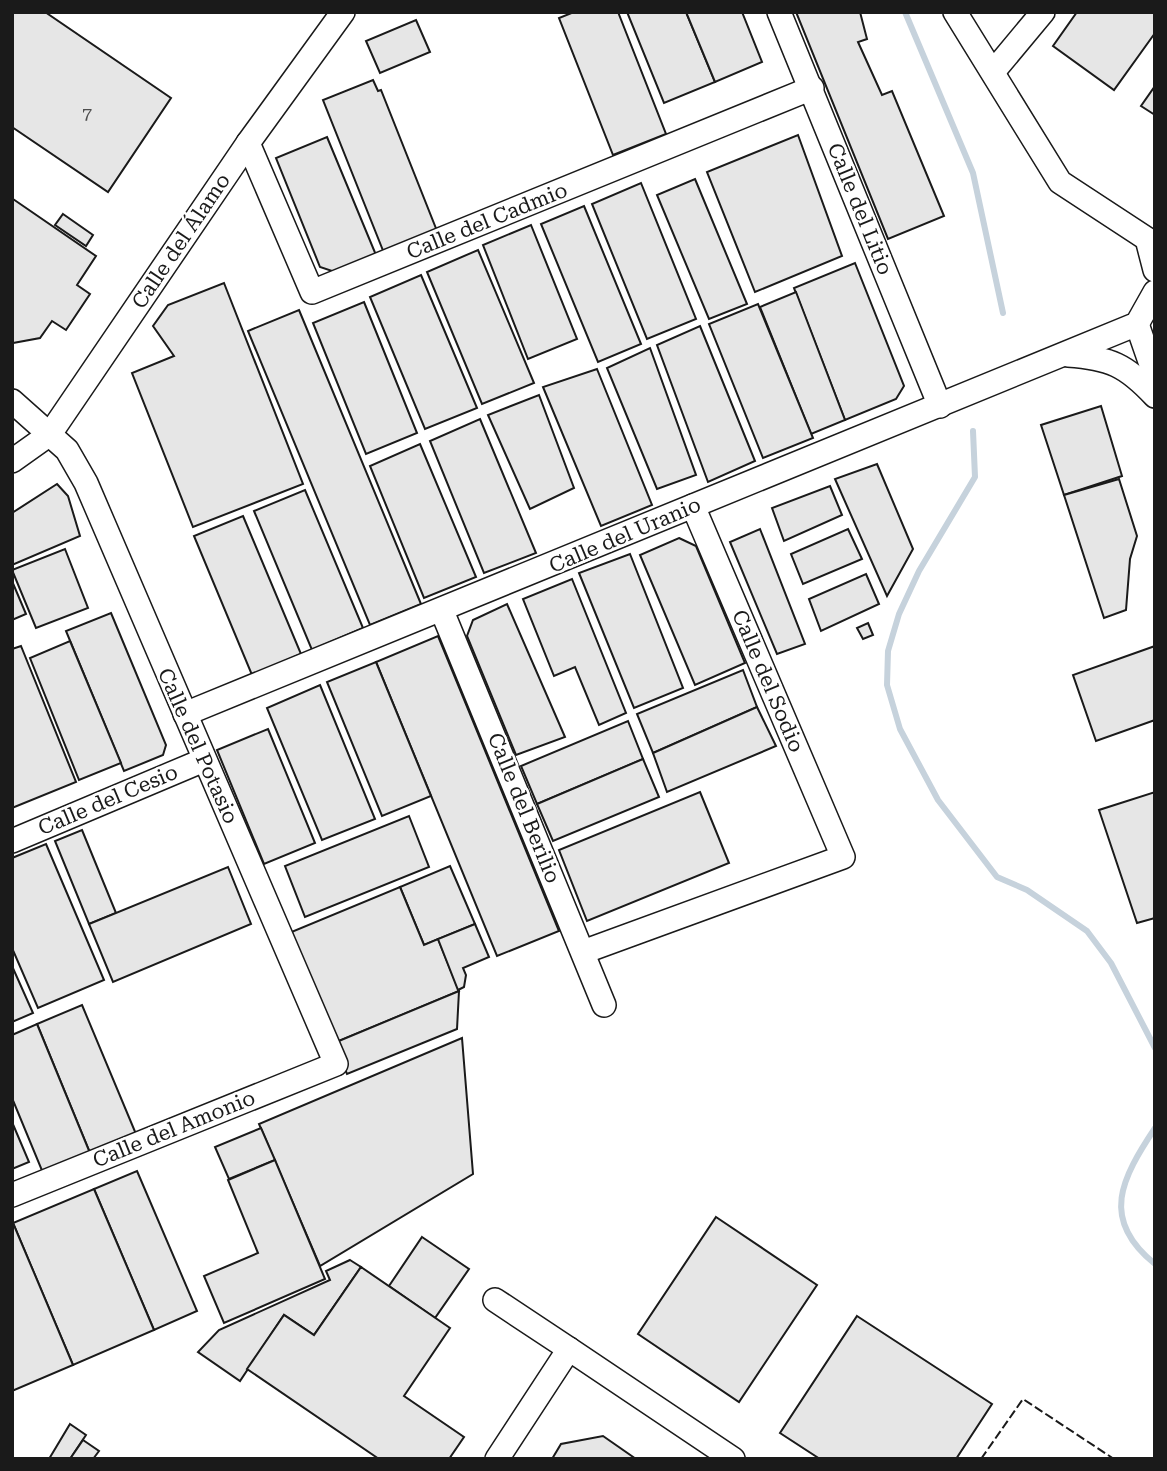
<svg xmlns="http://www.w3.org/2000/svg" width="1167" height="1471" viewBox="0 0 1167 1471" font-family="'Roboto Serif',serif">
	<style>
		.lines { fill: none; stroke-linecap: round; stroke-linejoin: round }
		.stream { stroke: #c6d2dc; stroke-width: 6 }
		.building { fill: #e6e6e6; stroke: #1a1a1a; stroke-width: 2 }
		.minor-casing { stroke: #1a1a1a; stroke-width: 26 }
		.minor { stroke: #fff; stroke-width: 23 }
		.fence { stroke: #1a1a1a; stroke-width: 2; stroke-dasharray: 9 3.5; stroke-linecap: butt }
		.labels { text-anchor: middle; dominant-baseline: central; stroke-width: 5; stroke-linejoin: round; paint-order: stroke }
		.number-label { font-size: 18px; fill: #4d4d4d }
		.street-label { font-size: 21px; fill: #1a1a1a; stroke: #fff }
	</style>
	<rect width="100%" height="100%" fill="#fff"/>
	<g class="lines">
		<!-- stream -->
		<g class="stream">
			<path d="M905 12 973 173 1003 313"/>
			<path d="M973 431 975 477 919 571 899 614 888 651 887 685 900 729 938 800 997 877 1027 890 1087 931 1111 963 1155 1048"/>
			<path d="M1155 1128C1122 1178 1099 1219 1155 1264"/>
		</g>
	</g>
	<!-- building -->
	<g class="building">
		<path d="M12 12H45L171 98 108 192 12 127Z"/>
		<path d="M574 12H618L666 134 613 155 559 18Z"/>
		<path d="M627 12H686L715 82 664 103Z"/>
		<path d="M686 12H742L762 62 715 82Z"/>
		<path d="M796 12H860L867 39 858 42 882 95 892 91 944 216 888 239Z"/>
		<path d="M1077 12H1155V33L1114 90 1053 46Z"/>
		<path d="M416 20 430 52 380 73 366 41Z"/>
		<path d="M373 80 378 91 381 90 437 231 384 253 323 100Z"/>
		<path d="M1155 86V115L1141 106Z"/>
		<path d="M798 135 842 256 755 292 707 172Z"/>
		<path d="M327 137 376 255 335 272 320 267 276 158Z"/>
		<path d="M695 179 747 304 709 319 657 195Z"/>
		<path d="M641 183 696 319 647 339 592 204Z"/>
		<path d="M13 199 96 256 77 285 90 294 66 330 52 321 40 338 13 343Z"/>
		<path d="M584 206 641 344 598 362 541 224Z"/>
		<path d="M63 214 93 235 86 246 55 225Z"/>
		<path d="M531 225 577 339 528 359 483 245Z"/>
		<path d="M478 250 534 383 482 404 427 272Z"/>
		<path d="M855 263 904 386 896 399 845 420 794 288Z"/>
		<path d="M421 275 477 408 425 429 370 297Z"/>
		<path d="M224 283 303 484 193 527 132 373 174 356 153 326 168 305Z"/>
		<path d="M796 292 845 420 811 434 760 307Z"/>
		<path d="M364 302 417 433 366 454 313 323Z"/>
		<path d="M758 304 813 438 763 458 709 324Z"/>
		<path d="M299 310 421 604 370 625 248 331Z"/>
		<path d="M700 326 755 461 708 482 657 345Z"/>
		<path d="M650 348 696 475 657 489 607 368Z"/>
		<path d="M597 369 652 505 601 526 543 387Z"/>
		<path d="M539 395 574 488 530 509 488 415Z"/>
		<path d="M1101 406 1122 476 1064 495 1041 425Z"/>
		<path d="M480 419 536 553 484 573 430 441Z"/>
		<path d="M420 444 476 577 424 598 370 466Z"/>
		<path d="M877 464 913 549 887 596 835 479Z"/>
		<path d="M1119 479 1137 536 1130 559 1126 610 1104 618 1064 495Z"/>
		<path d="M57 484 68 496 80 536 12 565V513Z"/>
		<path d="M830 486 842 515 784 541 772 508Z"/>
		<path d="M305 490 363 628 312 650 254 511Z"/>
		<path d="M243 516 301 654 252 675 194 536Z"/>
		<path d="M760 529 805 644 777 654 730 542Z"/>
		<path d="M848 529 862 559 803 584 791 554Z"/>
		<path d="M679 538 696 546 745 663 695 685 640 555Z"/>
		<path d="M65 549 88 608 36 628 12 570Z"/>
		<path d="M630 554 683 688 634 708 579 573Z"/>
		<path d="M866 574 879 604 821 631 809 599Z"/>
		<path d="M572 579 626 713 599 725 575 667 554 676 523 599Z"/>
		<path d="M12 581 26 614 12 620Z"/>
		<path d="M507 604 565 737 516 755 467 636 473 620Z"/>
		<path d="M111 613 166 745 163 755 124 771 66 631Z"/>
		<path d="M868 623 873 635 863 639 857 628Z"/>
		<path d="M438 636 559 931 497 956 376 662Z"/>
		<path d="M70 641 121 763 79 780 30 658Z"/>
		<path d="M21 646 76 782 12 808V649Z"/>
		<path d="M1155 646V720L1096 741 1073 675Z"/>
		<path d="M376 662 431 796 382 816 327 682Z"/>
		<path d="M743 670 757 707 653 753 637 714Z"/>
		<path d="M320 685 375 819 322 840 267 708Z"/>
		<path d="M757 707 776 746 667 792 653 753Z"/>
		<path d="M628 721 643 759 537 804 521 766Z"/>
		<path d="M268 729 315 843 264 864 217 750Z"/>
		<path d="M643 759 659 797 553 841 537 804Z"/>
		<path d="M700 792 729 863 587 921 559 850Z"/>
		<path d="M1155 792V918L1137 923 1099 810Z"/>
		<path d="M409 816 429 867 305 917 285 866Z"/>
		<path d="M82 830 116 913 89 924 55 841Z"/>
		<path d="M46 844 104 980 38 1008 12 948V858Z"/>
		<path d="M450 866 475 924 424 945 400 887Z"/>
		<path d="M228 867 251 924 113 982 89 924Z"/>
		<path d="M400 887 424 945 438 939 459 991 334 1043 289 933Z"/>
		<path d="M475 924 489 957 463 968 466 975 464 987 458 990 438 939Z"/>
		<path d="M12 966 33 1013 12 1022Z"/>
		<path d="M459 991 457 1029 347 1074 334 1043Z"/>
		<path d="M82 1005 136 1134 90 1153 37 1024Z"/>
		<path d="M37 1024 90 1153 43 1173 12 1098V1035Z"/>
		<path d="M462 1038 473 1174 320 1266 259 1124Z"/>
		<path d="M12 1122 29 1162 12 1169Z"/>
		<path d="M261 1128 275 1160 229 1179 215 1147Z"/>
		<path d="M275 1160 325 1279 224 1323 204 1276 258 1253 228 1180Z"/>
		<path d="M137 1171 197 1311 154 1330 94 1189Z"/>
		<path d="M94 1189 154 1330 73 1365 13 1223Z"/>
		<path d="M716 1217 817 1285 739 1402 638 1334Z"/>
		<path d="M13 1223 73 1365 12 1391V1224Z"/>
		<path d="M422 1237 469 1269 435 1318 389 1286Z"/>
		<path d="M350 1260 361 1267 314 1335 284 1315 240 1381 198 1352 219 1330 330 1280 326 1271Z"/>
		<path d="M361 1267 450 1328 404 1396 464 1437 449 1459H379L247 1369 284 1315 314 1335Z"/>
		<path d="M857 1316 992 1404 956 1459H820L780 1433Z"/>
		<path d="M70 1424 86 1435 70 1459H49Z"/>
		<path d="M603 1436 636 1459H552L561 1444Z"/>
		<path d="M83 1440 99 1451 93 1459H70Z"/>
	</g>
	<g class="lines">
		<!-- minor casing -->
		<g class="minor-casing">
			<g id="minor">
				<path d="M779 12 940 406"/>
				<path d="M955 12 1060 182 1147 239 1155 270"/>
				<path d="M993 72 1043 12"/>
				<path d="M248 143 312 292 812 88"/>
				<path d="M1137 324 1155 376"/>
				<path d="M1068 355C1110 358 1126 365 1155 396"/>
				<path d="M12 401 67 450 86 483 336 1064 12 1195"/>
				<path d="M12 461 50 434 248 143 343 12"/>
				<path d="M442 611 604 1005"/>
				<path d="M185 714 1137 324 1155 292"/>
				<path d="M12 841 204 760"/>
				<path d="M583 952 843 857 693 506"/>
				<path d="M495 1300 569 1349"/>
				<path d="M497 1459 569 1349 733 1459"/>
			</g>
		</g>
		<!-- minor -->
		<use href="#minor" class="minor"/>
		<!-- fence -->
		<path class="fence" d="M981 1459 1023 1399 1114 1459"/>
	</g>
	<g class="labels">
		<!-- number labels -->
		<g class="number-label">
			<text x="87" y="113">7</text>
		</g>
		<!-- street labels -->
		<g class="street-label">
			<text transform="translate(860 209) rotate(68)">Calle del Litio</text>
			<text transform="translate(487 221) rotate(-22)">Calle del Cadmio</text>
			<text transform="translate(181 241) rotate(-56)">Calle del Álamo</text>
			<text transform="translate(625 535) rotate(-23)">Calle del Uranio</text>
			<text transform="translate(768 681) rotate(67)">Calle del Sodio</text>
			<text transform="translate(198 746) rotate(66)">Calle del Potasio</text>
			<text transform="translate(108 800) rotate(-23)">Calle del Cesio</text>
			<text transform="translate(524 808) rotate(68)">Calle del Berilio</text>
			<text transform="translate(174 1129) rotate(-22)">Calle del Amonio</text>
		</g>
	</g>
	<!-- border -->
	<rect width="1167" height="1471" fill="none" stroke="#1a1a1a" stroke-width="28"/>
</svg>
